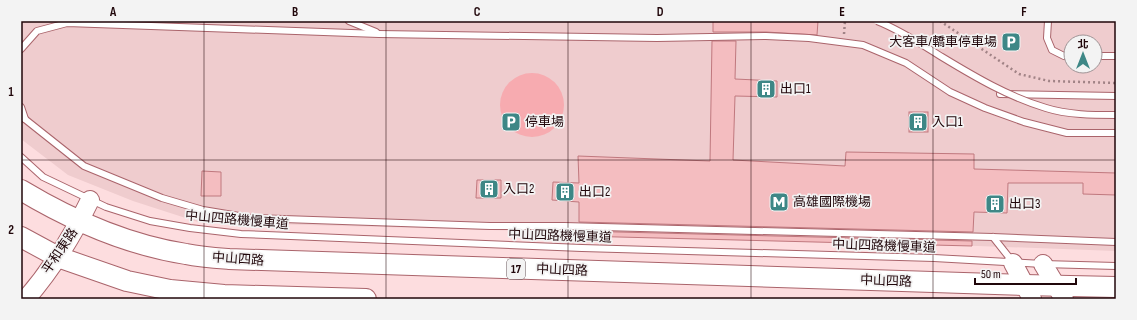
<svg xmlns="http://www.w3.org/2000/svg" width="1137" height="320" viewBox="0 0 1137 320" font-family="'Sofia Sans Condensed','Noto Sans TC',sans-serif">
	<style>
		.built { fill: #efccce; fill-rule: evenodd }
		.grass { fill: #f7abb0 }
		.building { fill: #f4bdc0; stroke: #c0787e }
		.lines { fill: none; stroke-linecap: round; stroke-linejoin: round }
		.lane-casing { stroke: #aa646b; stroke-width: 8 }
		.secondary-casing { stroke: #aa646b; stroke-width: 20 }
		.primary-casing { stroke: #aa646b; stroke-width: 22 }
		.path { stroke: #a18386; stroke-width: 2.5; stroke-dasharray: 2 3; stroke-linecap: butt }
		.lane { stroke: #fff; stroke-width: 6 }
		.secondary { stroke: #fff; stroke-width: 18 }
		.primary { stroke: #fff; stroke-width: 20 }
		.lane-bridge-casing { stroke: #aa646b; stroke-width: 8; stroke-linecap: butt }
		.lane-bridge { stroke: #fff; stroke-width: 6 }
		.grid { fill: none; stroke: #20060a; stroke-width: 1; stroke-opacity: 0.55 }
		.labels { text-anchor: middle; dominant-baseline: central; stroke-width: 3.5; stroke-linejoin: round; paint-order: stroke }
		.shield { fill: #f3f3f3; stroke: #5f4d50; stroke-width: 1 }
		.shield-label { font-size: 12px; font-weight: bold; fill: #20060a }
		.poi-label { font-size: 13px; fill: #20060a; stroke: #f3f3f3; text-anchor: start }
		.street-label { font-size: 13px; fill: #20060a; stroke: #f3f3f3 }
		.neatline { fill: none; stroke: #20060a; stroke-width: 1.5 }
		.grid-label { font-size: 13px; text-anchor: middle; font-weight: bold; fill: #20060a }
	</style>
	<rect width="100%" height="100%" fill="#fddddf"/>
	<!-- built -->
	<path class="built" d="M21 21H1116V251L679 235 198 222 133 201 68 175 21 139ZM1071 42H1095V66H1071Z"/>
	<!-- grass -->
	<circle class="grass" cx="532" cy="105" r="32"/>
	<!-- building -->
	<g class="building">
		<path d="M713 21H818L817 35 766 32H713Z"/>
		<path d="M712 41H736L735 79 777 81V97L735 96 733 160 845 166 846 152 974 154V169L1116 173V195L1083 194V183H1008L1007 213 974 212 973 232 579 222V202L552 200 553 182 579 183 578 156 710 161Z"/>
		<rect x="909" y="112" width="19" height="20"/>
		<path d="M202 171 221 172V196H201Z"/>
		<path d="M477 180H501V198H476Z"/>
		<path d="M579 231 972 241V246L579 236Z"/>
	</g>
	<g class="lines">
		<!-- lane casing -->
		<g class="lane-casing">
			<g id="lane">
				<path d="M349 21 376 32"/>
				<path d="M1048 21 1047 38 1052 50 1064 56H1071"/>
				<path d="M21 49 37 31 67 23 379 34 657 38 766 36 809 38 863 45 906 63 950 92 985 108 1024 122 1067 133H1116"/>
				<path d="M1095 56H1116"/>
				<path d="M1000 94 1116 96"/>
				<path d="M21 107 25 119"/>
				<path d="M21 116 84 166 162 198 203 210 251 218 490 226H564L993 237 1116 242"/>
				<path d="M21 157 43 177 106 207 150 221 190 228 241 234 582 248 934 258 1043 264 1116 266"/>
				<path d="M993 237 1012 261"/>
			</g>
		</g>
		<!-- secondary casing -->
		<g class="secondary-casing">
			<g id="secondary">
				<path d="M1013 263 1032 299"/>
				<path d="M1043 264 1064 299"/>
				<path d="M26 299C52 269 73 235 90 200"/>
			</g>
		</g>
		<!-- primary casing -->
		<g class="primary-casing">
			<g id="primary">
				<path d="M21 190C71 220 128 245 186 254 200 257 215 258 229 259L1024 285 1116 287"/>
				<path d="M21 237 58 257 127 281 170 290 224 295 366 299"/>
			</g>
		</g>
		<!-- path -->
		<g class="path">
			<path d="M940 21 1019 74 1049 81 1116 83"/>
			<path d="M844 34 845 21"/>
		</g>
		<!-- lane -->
		<use href="#lane" class="lane"/>
		<!-- secondary -->
		<use href="#secondary" class="secondary"/>
		<!-- primary -->
		<use href="#primary" class="primary"/>
		<!-- lane-bridge casing -->
		<g class="lane-bridge-casing">
			<path id="lane-bridge" d="M877 21C900 30 921 44 942 57 975 77 1009 97 1046 108 1068 115 1093 115 1116 115"/>
		</g>
		<!-- lane-bridge -->
		<use href="#lane-bridge" class="lane-bridge"/>
	</g>
	<!-- grid -->
	<path class="grid" d="M204 21V299M386 21V299M568 21V299M751 21V299M933 21V299M21 160H1116"/>
	<!-- icons -->
	<defs>
		<g id="parking-square" transform="scale(1)"><rect x="-9" y="-9" width="18" height="18" rx="4" fill="#3e8786" stroke="#f3f3f3"/><path d="M-3.5-5.5H1a3.5 3.5 0 0 1 0 7H-1V5.5H-3.5ZM-1-3.4V-.6H.8a1.4 1.4 0 0 0 0-2.8Z" fill="#fff"/></g>
		<g id="building-square" transform="scale(1)"><rect x="-9" y="-9" width="18" height="18" rx="4" fill="#3e8786" stroke="#f3f3f3"/><path d="M-4-6H4V6H1V3H-1V6H-4ZM-2.5-4.3h1.7v1.8h-1.7ZM.8-4.3h1.7v1.8H.8ZM-2.5-1h1.7V.8h-1.7ZM.8-1h1.7V.8H.8Z" fill="#fff"/></g>
		<g id="metro-square" transform="scale(1)"><rect x="-9" y="-9" width="18" height="18" rx="4" fill="#3e8786" stroke="#f3f3f3"/><path d="M-5.5 5V-5H-3L0 0L3-5H5.5V5H3V-.5L0 4L-3-.5V5Z" fill="#fff"/></g>
	</defs>
	<g fill-rule="evenodd">
		<use href="#parking-square" x="1011" y="42"/>
		<use href="#building-square" x="766" y="89"/>
		<use href="#parking-square" x="511" y="122"/>
		<use href="#building-square" x="918" y="122"/>
		<use href="#building-square" x="489" y="189"/>
		<use href="#building-square" x="565" y="192"/>
		<use href="#metro-square" x="779" y="202"/>
		<use href="#building-square" x="995" y="204"/>
	</g>
	<g class="labels">
		<!-- shield labels -->
		<rect class="shield" x="507" y="259" width="18" height="20" rx="3"/>
		<g class="shield-label">
			<text x="516" y="269">17</text>
		</g>
		<!-- poi labels -->
		<g class="poi-label">
			<text x="997" y="42" text-anchor="end">大客車/轎車停車場</text>
			<text x="780" y="89">出口1</text>
			<text x="525" y="122">停車場</text>
			<text x="932" y="122">入口1</text>
			<text x="503" y="189">入口2</text>
			<text x="579" y="192">出口2</text>
			<text x="793" y="202">高雄國際機場</text>
			<text x="1009" y="204">出口3</text>
		</g>
		<!-- street labels -->
		<g class="street-label">
			<text transform="translate(237 220) rotate(5)">中山四路機慢車道</text>
			<text transform="translate(560 236) rotate(2)">中山四路機慢車道</text>
			<text transform="translate(884 246) rotate(2)">中山四路機慢車道</text>
			<text transform="translate(60 251) rotate(-56)">平和東路</text>
			<text transform="translate(238 259) rotate(4)">中山四路</text>
			<text transform="translate(562 270) rotate(2)">中山四路</text>
			<text transform="translate(886 281) rotate(2)">中山四路</text>
		</g>
	</g>
	<!-- border -->
	<rect width="1137" height="320" fill="none" stroke="#f3f3f3" stroke-width="44"/>
	<!-- north arrow -->
	<g transform="translate(1083 54)"><circle r="19" fill="#f3f3f3" stroke="#9f9496"/>
	<path d="M0-3L7 15L0 10L-7 15Z" fill="#3e8786"/>
	<text y="-6" font-size="11" font-weight="bold" text-anchor="middle" fill="#20060a">北</text>
	</g>
	<!-- scale -->
	<path d="M975 278v6h101v-6" fill="none" stroke="#20060a" stroke-width="2"/>
	<text x="981" y="278" font-size="12" fill="#20060a" stroke="#f3f3f3" stroke-width="3" paint-order="stroke">50 m</text>
	<rect x="22" y="22" width="1093" height="276" class="neatline"/>
	<g class="grid-label">
		<text x="113" y="16">A</text>
		<text x="295" y="16">B</text>
		<text x="477" y="16">C</text>
		<text x="660" y="16">D</text>
		<text x="842" y="16">E</text>
		<text x="1024" y="16">F</text>
		<text x="11" y="96">1</text>
		<text x="11" y="234">2</text>
	</g>
</svg>
